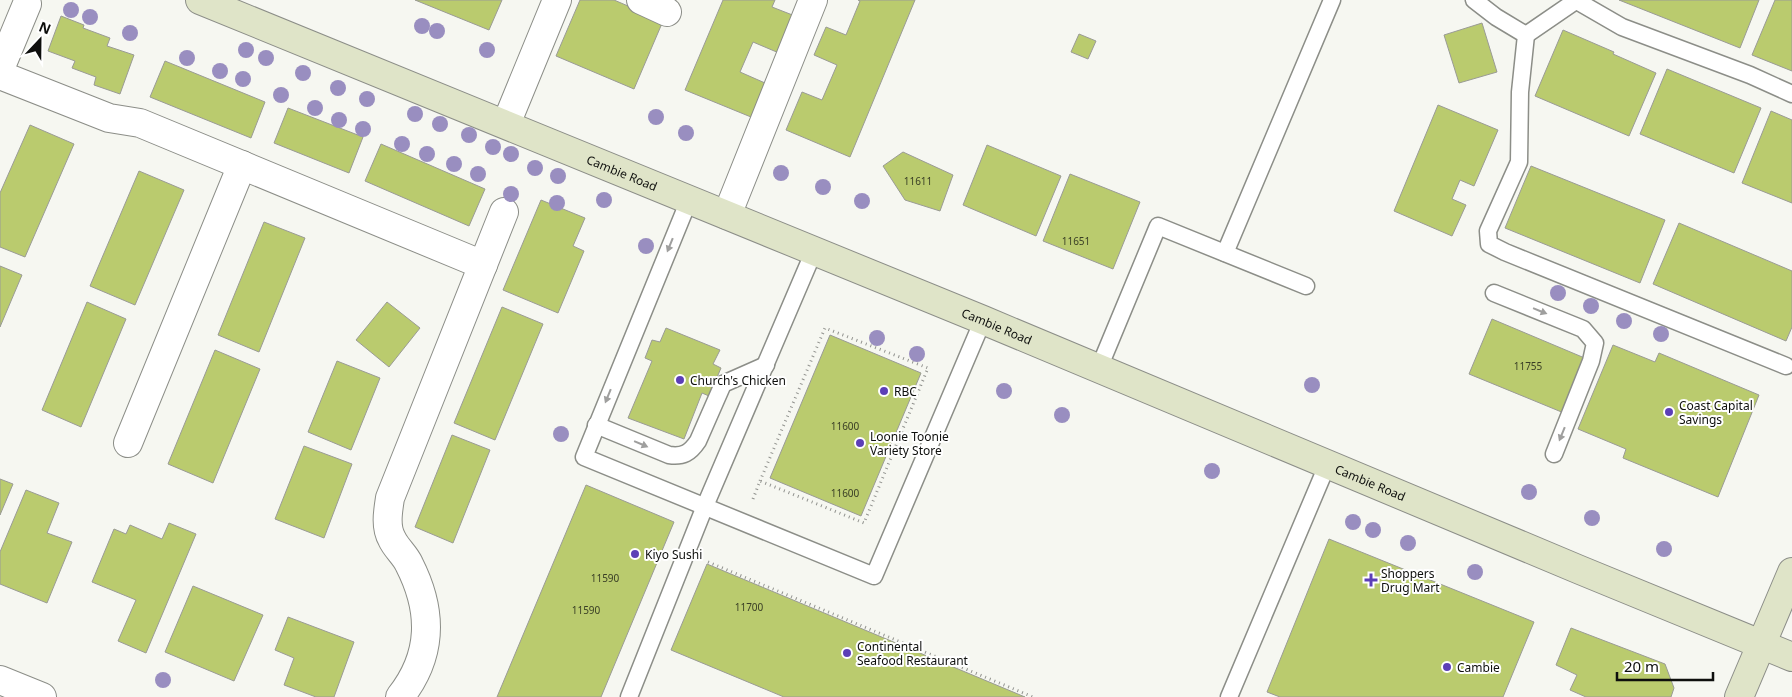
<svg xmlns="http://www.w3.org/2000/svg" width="1792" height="697" viewBox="0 0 1792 697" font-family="'Noto Sans',sans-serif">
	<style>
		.building { fill: #bacb6e; stroke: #9a9b95 }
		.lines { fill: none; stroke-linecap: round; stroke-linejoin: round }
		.lane-casing { stroke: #8c8e88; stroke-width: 19 }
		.street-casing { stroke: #8c8e88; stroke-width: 30 }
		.secondary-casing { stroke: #8c8e88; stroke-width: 30 }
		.path { stroke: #92938f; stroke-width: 3; stroke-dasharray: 1 4; stroke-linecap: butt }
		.lane { stroke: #fff; stroke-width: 16 }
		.street { stroke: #fff; stroke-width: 28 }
		.secondary { stroke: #dfe4c8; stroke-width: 28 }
		.tree { fill: #998ec0 }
		.oneway { fill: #9f9f9e }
		.poi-dot { fill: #5c3fb7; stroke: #fff; stroke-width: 2 }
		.labels { text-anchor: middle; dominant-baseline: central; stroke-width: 4; stroke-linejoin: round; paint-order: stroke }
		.number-label { font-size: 10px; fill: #393e25 }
		.street-label { font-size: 12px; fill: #0e0f0d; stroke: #fff }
		.poi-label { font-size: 12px; fill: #0e0f0d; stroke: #fff; text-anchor: start }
	</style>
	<rect width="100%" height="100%" fill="#f6f7f1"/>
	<!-- building -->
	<g class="building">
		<path d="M415 0H502L489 30Z"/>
		<path d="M580 0H614L663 21 634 89 556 56Z"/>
		<path d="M723 0H775L772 7 795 16 779 53 753 42 740 72 765 83 751 117 685 90Z"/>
		<path d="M858 0H915L850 157 786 130 802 92 822 100 837 65 814 55 826 27 846 35 860 1Z"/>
		<path d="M1619 0H1759L1740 48Z"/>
		<path d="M1775 0H1792V71L1752 55Z"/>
		<path d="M61 16 84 25 83 28 110 38 107 46 134 55 120 94 94 85 96 77 72 68 75 61 48 51Z"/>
		<path d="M1482 23 1497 72 1459 83 1444 35Z"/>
		<path d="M1563 30 1614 52 1613 54 1656 73 1629 136 1535 96Z"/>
		<path d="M1079 34 1096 41 1088 59 1071 52Z"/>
		<path d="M165 61 265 102 251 138 150 97Z"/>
		<path d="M1667 69 1761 108 1734 173 1640 134Z"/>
		<path d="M1438 105 1498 130 1474 186 1460 180 1452 199 1466 205 1452 236 1394 211Z"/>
		<path d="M288 108 363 137 349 173 274 143Z"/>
		<path d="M1771 111 1792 120V203L1742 183Z"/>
		<path d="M30 125 74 144 25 257 0 247V193Z"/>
		<path d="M381 144 485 189 469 226 365 181Z"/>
		<path d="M987 145 1061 176 1036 236 963 205Z"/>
		<path d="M903 152 953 175 940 211 905 200 883 166Z"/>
		<path d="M1531 166 1665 220 1640 283 1505 228Z"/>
		<path d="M139 171 184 190 135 305 90 286Z"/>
		<path d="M1070 174 1140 202 1113 269 1043 241Z"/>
		<path d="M541 200 585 218 573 246 584 251 558 313 503 290Z"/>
		<path d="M264 222 305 238 259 352 218 335Z"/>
		<path d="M1679 223 1792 271V327L1786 341 1653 284Z"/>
		<path d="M0 266 22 275 0 327Z"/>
		<path d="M87 302 126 319 81 427 42 410Z"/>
		<path d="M387 302 420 328 389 367 356 340Z"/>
		<path d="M502 307 543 324 495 440 454 423Z"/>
		<path d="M1492 319 1587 359 1564 413 1469 374Z"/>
		<path d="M666 328 720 350 713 364 721 368 709 396 702 393 684 439 628 418 652 361 645 358 652 340 660 342Z"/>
		<path d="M830 335 921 373 861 516 770 478Z"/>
		<path d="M1613 345 1655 362 1659 353 1759 395 1718 497 1623 458 1626 449 1578 429Z"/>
		<path d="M215 350 260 369 213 483 168 464Z"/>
		<path d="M337 361 380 378 351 450 308 432Z"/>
		<path d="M452 435 490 450 453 543 415 527Z"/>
		<path d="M304 446 352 464 324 538 275 519Z"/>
		<path d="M0 479 13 484 0 515Z"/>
		<path d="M586 485 674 522 601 697H497Z"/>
		<path d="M26 490 59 503 47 533 72 542 47 603 0 584V552Z"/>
		<path d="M169 523 196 534 146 653 118 641 136 600 92 582 114 529 126 534 130 525 162 539Z"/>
		<path d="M1329 539 1534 622 1503 697H1280L1267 692Z"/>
		<path d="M707 564 1025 697H784L671 650Z"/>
		<path d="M193 586 263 615 234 681 165 652Z"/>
		<path d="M288 617 354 642 334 697H316L284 685 294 658 275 650Z"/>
		<path d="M1571 628 1665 664 1674 688 1671 697H1586L1570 690 1577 675 1556 665Z"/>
	</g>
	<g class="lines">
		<!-- lane casing -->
		<g class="lane-casing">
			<g id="lane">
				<path d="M1474 0 1496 17 1526 35 1520 92 1519 162 1488 231 1489 244 1505 252 1786 366"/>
				<path d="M1577 1 1622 27 1750 75 1792 94"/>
				<path d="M1526 35 1577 0"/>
				<path d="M689 200 584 457 874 576 983 320"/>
				<path d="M1225 253 1332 0"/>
				<path d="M1494 293 1583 329 1595 343 1591 361 1554 454"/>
				<path d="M1099 368 1158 226 1306 286"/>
				<path d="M596 425 669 455C683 457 690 453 698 441L723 384 766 365"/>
				<path d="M629 697 705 506 814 251"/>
				<path d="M1229 697 1328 463"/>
			</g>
		</g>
		<!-- street casing -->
		<g class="street-casing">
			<g id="street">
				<path d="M641 0 667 12"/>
				<path d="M0 69 27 4"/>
				<path d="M0 75 109 118 140 123 483 265"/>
				<path d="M506 124 557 0"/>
				<path d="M727 215 813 0"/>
				<path d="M128 443 242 165"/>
				<path d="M0 680 42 697"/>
				<path d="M400 697C433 655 433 611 409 564 405 555 396 548 392 539 385 527 388 511 390 498L504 212"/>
			</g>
		</g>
		<!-- secondary casing -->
		<g class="secondary-casing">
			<g id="secondary">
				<path id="s1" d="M200 0 983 320 1580 570 1792 657"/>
				<path d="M1739 697 1792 572"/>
			</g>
		</g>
		<!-- path -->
		<g class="path">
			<path d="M753 499 760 481 864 523 928 368 825 328 760 481"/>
			<path d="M708 562 1033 697"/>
		</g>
		<!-- lane -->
		<use href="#lane" class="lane"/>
		<!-- street -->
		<use href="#street" class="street"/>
		<!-- secondary -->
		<use href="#secondary" class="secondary"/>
	</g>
	<!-- trees -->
	<g class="tree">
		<circle cx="71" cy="10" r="8"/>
		<circle cx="90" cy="17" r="8"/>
		<circle cx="422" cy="26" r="8"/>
		<circle cx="437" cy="31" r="8"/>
		<circle cx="130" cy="33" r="8"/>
		<circle cx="246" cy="50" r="8"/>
		<circle cx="487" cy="50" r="8"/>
		<circle cx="187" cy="58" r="8"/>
		<circle cx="266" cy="58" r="8"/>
		<circle cx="220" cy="71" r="8"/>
		<circle cx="303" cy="73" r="8"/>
		<circle cx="243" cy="79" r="8"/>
		<circle cx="338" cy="88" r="8"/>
		<circle cx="281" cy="95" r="8"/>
		<circle cx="367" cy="99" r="8"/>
		<circle cx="315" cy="108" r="8"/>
		<circle cx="415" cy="114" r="8"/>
		<circle cx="656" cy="117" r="8"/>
		<circle cx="339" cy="120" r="8"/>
		<circle cx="440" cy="124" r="8"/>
		<circle cx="363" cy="129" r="8"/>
		<circle cx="686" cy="133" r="8"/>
		<circle cx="469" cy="135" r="8"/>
		<circle cx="402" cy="144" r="8"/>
		<circle cx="493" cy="147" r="8"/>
		<circle cx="427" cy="154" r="8"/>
		<circle cx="511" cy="154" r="8"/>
		<circle cx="454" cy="164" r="8"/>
		<circle cx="535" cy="168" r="8"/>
		<circle cx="781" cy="173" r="8"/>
		<circle cx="478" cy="174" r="8"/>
		<circle cx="558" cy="176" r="8"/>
		<circle cx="823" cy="187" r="8"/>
		<circle cx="511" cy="194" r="8"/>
		<circle cx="604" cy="200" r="8"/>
		<circle cx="862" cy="201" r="8"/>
		<circle cx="557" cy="203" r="8"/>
		<circle cx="646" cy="246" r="8"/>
		<circle cx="1558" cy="293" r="8"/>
		<circle cx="1591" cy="306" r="8"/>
		<circle cx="1624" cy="321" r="8"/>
		<circle cx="1661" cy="334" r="8"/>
		<circle cx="877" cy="338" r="8"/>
		<circle cx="917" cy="354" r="8"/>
		<circle cx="1312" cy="385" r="8"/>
		<circle cx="1004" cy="391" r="8"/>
		<circle cx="1062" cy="415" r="8"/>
		<circle cx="561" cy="434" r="8"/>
		<circle cx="1212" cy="471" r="8"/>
		<circle cx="1529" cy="492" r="8"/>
		<circle cx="1592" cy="518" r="8"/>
		<circle cx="1353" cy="522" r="8"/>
		<circle cx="1373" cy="530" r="8"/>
		<circle cx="1408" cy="543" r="8"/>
		<circle cx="1664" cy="549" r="8"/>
		<circle cx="1475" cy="572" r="8"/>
		<circle cx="163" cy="680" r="8"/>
	</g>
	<!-- one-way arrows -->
	<defs><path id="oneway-solid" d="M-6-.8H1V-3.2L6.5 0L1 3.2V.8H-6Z" transform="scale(1.25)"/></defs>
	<g class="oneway">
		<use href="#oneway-solid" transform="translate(670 245) rotate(112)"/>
		<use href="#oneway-solid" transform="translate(1540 311) rotate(22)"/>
		<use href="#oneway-solid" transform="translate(608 396) rotate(112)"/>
		<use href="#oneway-solid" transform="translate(1562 434) rotate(112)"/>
		<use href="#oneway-solid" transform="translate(641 444) rotate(23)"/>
	</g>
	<!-- markers -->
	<g class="poi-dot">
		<circle cx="680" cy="380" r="5"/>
		<circle cx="884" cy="391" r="5"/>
		<circle cx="1669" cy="412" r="5"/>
		<circle cx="860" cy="443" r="5"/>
		<circle cx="635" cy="554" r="5"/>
		<path d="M1368.5 572.5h5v5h5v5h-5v5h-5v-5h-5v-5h5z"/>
		<circle cx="847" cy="653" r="5"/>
		<circle cx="1447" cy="667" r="5"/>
	</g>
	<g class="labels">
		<!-- number labels -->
		<g class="number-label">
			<text x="918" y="181">11611</text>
			<text x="1076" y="241">11651</text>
			<text x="1528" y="366">11755</text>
			<text x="845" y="426">11600</text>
			<text x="845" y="493">11600</text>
			<text x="605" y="578">11590</text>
			<text x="749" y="607">11700</text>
			<text x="586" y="610">11590</text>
		</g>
		<!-- street labels -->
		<g class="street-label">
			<text stroke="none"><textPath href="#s1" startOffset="456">Cambie Road</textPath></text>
			<text stroke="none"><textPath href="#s1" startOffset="861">Cambie Road</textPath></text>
			<text stroke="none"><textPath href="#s1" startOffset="1266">Cambie Road</textPath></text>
		</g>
		<!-- poi labels -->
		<g class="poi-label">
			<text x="690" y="380">Church's Chicken</text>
			<text x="894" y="391">RBC</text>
			<text x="1679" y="405">Coast Capital<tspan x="1679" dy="14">Savings</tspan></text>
			<text x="870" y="436">Loonie Toonie<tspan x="870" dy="14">Variety Store</tspan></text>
			<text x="645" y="554">Kiyo Sushi</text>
			<text x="1381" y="573">Shoppers<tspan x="1381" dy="14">Drug Mart</tspan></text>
			<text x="857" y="646">Continental<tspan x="857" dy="14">Seafood Restaurant</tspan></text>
			<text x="1457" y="667">Cambie</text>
		</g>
	</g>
	<!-- north arrow -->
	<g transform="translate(40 40) rotate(22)" stroke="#ffffff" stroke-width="4" paint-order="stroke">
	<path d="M0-4L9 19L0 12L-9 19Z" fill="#0e0f0d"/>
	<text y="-8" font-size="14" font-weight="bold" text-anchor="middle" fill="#0e0f0d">N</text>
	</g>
	<!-- scale -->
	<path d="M1617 672v8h96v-8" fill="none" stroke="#0e0f0d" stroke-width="2.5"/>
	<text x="1624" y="672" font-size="15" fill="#0e0f0d" stroke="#ffffff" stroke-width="4" paint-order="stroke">20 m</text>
</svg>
